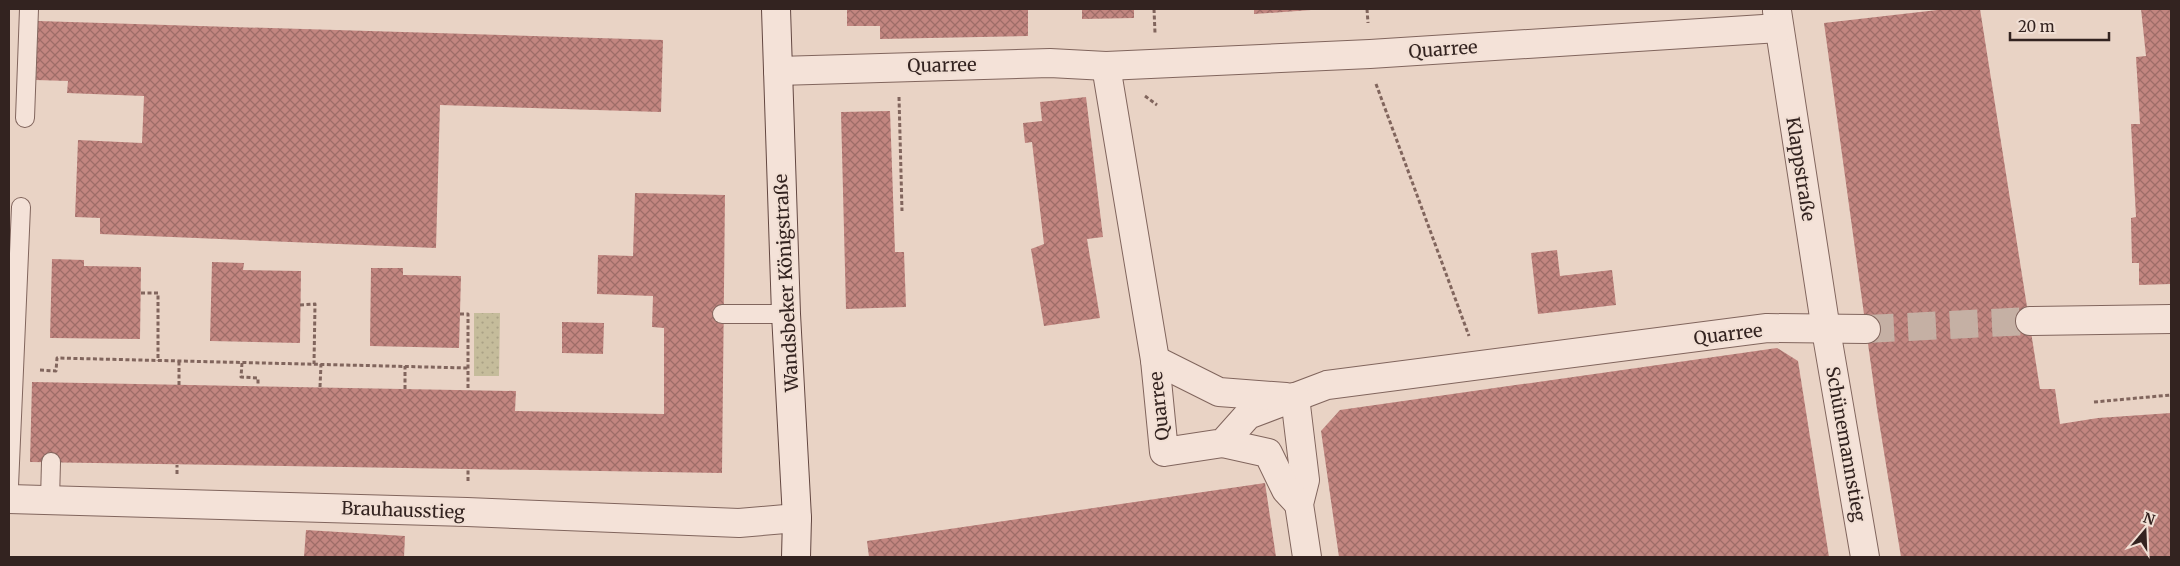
<svg xmlns="http://www.w3.org/2000/svg" width="2180" height="566" viewBox="0 0 2180 566" font-family="Merriweather,serif">
	<style>
		.park { fill: url(#park-dots) }
		.building { fill: url(#building-cross-hatch) }
		.lines { fill: none; stroke-linecap: round; stroke-linejoin: round }
		.street-tunnel { stroke: #c5b0a4; stroke-width: 28; stroke-dasharray: 28 14; stroke-linecap: butt }
		.lane-casing { stroke: #81655d; stroke-width: 20 }
		.street-casing { stroke: #81655d; stroke-width: 30 }
		.secondary-casing { stroke: #634741; stroke-width: 30 }
		.path { stroke: #81655d; stroke-width: 3; stroke-dasharray: 4 2.5; stroke-linecap: butt }
		.lane { stroke: #f4e2d8; stroke-width: 18 }
		.street { stroke: #f4e2d8; stroke-width: 28 }
		.secondary { stroke: #f4e2d8; stroke-width: 28 }
		.labels { text-anchor: middle; dominant-baseline: central; stroke-width: 4; stroke-linejoin: round; paint-order: stroke }
		.street-label { font-size: 18px; fill: #332320; stroke: #f1dfd4 }
	</style>
	<defs>
		<pattern id="park-dots" width="8" height="8" patternUnits="userSpaceOnUse" patternTransform="scale(1.25)"><rect width="8" height="8" fill="#c5bc9b"/><path d="M2 2h.1M6 6h.1" fill="none" stroke="#aaa185" stroke-width="1.8" stroke-linecap="round"/></pattern>
		<pattern id="building-cross-hatch" width="8" height="8" patternUnits="userSpaceOnUse" patternTransform="scale(1.25)"><rect width="8" height="8" fill="#c28680"/><path d="M0 0l8 8M0 8l8-8" fill="none" stroke="#9e6d68"/></pattern>
	</defs>
	<rect width="100%" height="100%" fill="#e9d3c5"/>
	<!-- park -->
	<path class="park" d="M474 313H500L499 376H474Z"/>
	<!-- building -->
	<g class="building">
		<path d="M847 9H1028V36L880 39V26H847Z"/>
		<path d="M1082 9H1134V18L1082 19Z"/>
		<path d="M1254 9H1311V10L1254 14Z"/>
		<path d="M1946 9H1980L2040 389H2055L2060 424 2098 418 2171 413V557H1901L1877 409 1824 23Z"/>
		<path d="M2141 9H2171V284L2139 285V263H2132L2131 218 2136 217 2131 124H2140L2136 57 2146 56Z"/>
		<path d="M38 21 663 40 661 112 440 105 436 248 100 234V218L75 217 78 140 142 143 144 96 67 93 68 81 36 80Z"/>
		<path d="M1086 97 1103 237 1087 239 1100 318 1044 326 1031 249 1044 244 1032 142 1025 143 1023 123 1042 121 1040 102Z"/>
		<path d="M890 111 895 252H904L906 307 846 309 841 112Z"/>
		<path d="M635 193 725 195 722 473 30 462 32 382 516 391 515 411 664 414V328L652 327 653 296 597 294 598 255 633 256Z"/>
		<path d="M1557 250 1560 276 1612 270 1616 305 1538 314 1531 253Z"/>
		<path d="M52 259 84 260V266L141 267 140 339 50 338Z"/>
		<path d="M212 262 244 263 243 270 301 271 300 343 210 341Z"/>
		<path d="M371 268H403V275L461 276 459 348 370 346Z"/>
		<path d="M562 322 604 323 603 354 562 353Z"/>
		<path d="M1777 348 1798 361 1829 557H1339L1321 431 1340 410Z"/>
		<path d="M1265 483 1276 557H869L867 541Z"/>
		<path d="M306 530 405 536 404 557H304Z"/>
	</g>
	<g class="lines">
		<!-- street-tunnel -->
		<path class="street-tunnel" d="M1866 329 2030 321"/>
		<!-- lane casing -->
		<g class="lane-casing">
			<g id="lane">
				<path d="M25 118 29 9"/>
				<path d="M722 314H786"/>
				<path d="M9 486 21 207"/>
				<path d="M50 500 51 462"/>
			</g>
		</g>
		<!-- street casing -->
		<g class="street-casing">
			<g id="street">
				<path d="M1777 11 1826 330 1865 557"/>
				<path d="M1106 66 1155 360 1164 452 1223 443 1248 415 1327 385 1767 328 1866 329"/>
				<path d="M778 71 1050 63 1106 66 1370 54 1779 28"/>
				<path d="M2030 321 2171 319"/>
				<path d="M1155 360 1219 392 1286 397"/>
				<path d="M1295 397 1305 480 1299 504 1307 557"/>
				<path d="M1223 443 1268 453 1286 490 1299 504"/>
				<path d="M9 499 467 512 739 523 797 518"/>
			</g>
		</g>
		<!-- secondary casing -->
		<g class="secondary-casing">
			<path id="secondary" d="M776 9 786 314 797 518 796 557"/>
		</g>
		<!-- path -->
		<g class="path">
			<path d="M1154 9 1155 33"/>
			<path d="M1367 9 1368 23"/>
			<path d="M1376 84 1469 336"/>
			<path d="M1145 96 1157 105"/>
			<path d="M899 97 902 211"/>
			<path d="M141 293H158V361"/>
			<path d="M300 305 315 304 314 364"/>
			<path d="M460 314H468V390"/>
			<path d="M242 363 241 377 258 378V386"/>
			<path d="M40 370 56 371 57 358 468 368"/>
			<path d="M179 385V361"/>
			<path d="M320 387 321 364"/>
			<path d="M405 389V366"/>
			<path d="M2094 402 2171 395"/>
			<path d="M177 474V465"/>
			<path d="M468 481V469"/>
		</g>
		<!-- lane -->
		<use href="#lane" class="lane"/>
		<!-- street -->
		<use href="#street" class="street"/>
		<!-- secondary -->
		<use href="#secondary" class="secondary"/>
	</g>
	<g class="labels">
		<!-- street labels -->
		<g class="street-label">
			<text transform="translate(1443 49) rotate(-4)">Quarree</text>
			<text transform="translate(942 65) rotate(-1)">Quarree</text>
			<text transform="translate(1801 169) rotate(81)">Klappstraße</text>
			<text transform="translate(786 283) rotate(-93)">Wandsbeker Königstraße</text>
			<text transform="translate(1728 334) rotate(-7)">Quarree</text>
			<text transform="translate(1159 406) rotate(-96)">Quarree</text>
			<text transform="translate(1846 444) rotate(80)">Schünemannstieg</text>
			<text transform="translate(403 510) rotate(2)">Brauhausstieg</text>
		</g>
	</g>
	<!-- border -->
	<rect width="2180" height="566" fill="none" stroke="#332320" stroke-width="20"/>
	<!-- north arrow -->
	<g transform="translate(2145 531) rotate(19)" stroke="#f1dfd4" stroke-width="4" paint-order="stroke">
	<path d="M0-4L9 19L0 12L-9 19Z" fill="#332320"/>
	<text y="-8" font-size="14" font-weight="bold" text-anchor="middle" fill="#332320">N</text>
	</g>
	<!-- scale -->
	<path d="M2010 32v8h99v-8" fill="none" stroke="#332320" stroke-width="2.5"/>
	<text x="2018" y="32" font-size="15" fill="#332320" stroke="#f1dfd4" stroke-width="4" paint-order="stroke">20 m</text>
</svg>
